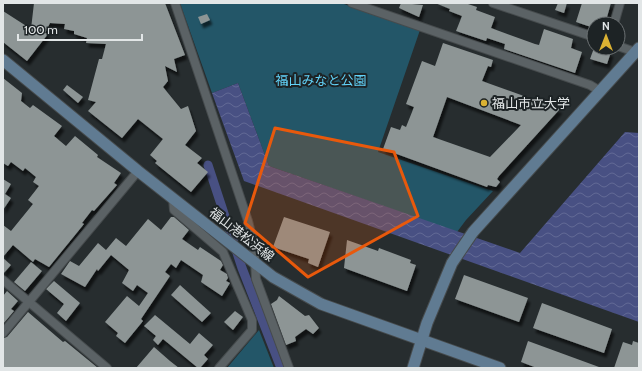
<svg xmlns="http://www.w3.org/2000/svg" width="642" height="371" viewBox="0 0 642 371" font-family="Cabin,'Noto Sans JP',sans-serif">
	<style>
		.park { fill: #235668 }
		.water { fill: url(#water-waves) }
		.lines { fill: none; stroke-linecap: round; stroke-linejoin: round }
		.canal { stroke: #485083; stroke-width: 9 }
		.building { fill: #8d9595; fill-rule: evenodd; filter: url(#shadow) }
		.street-casing { stroke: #464b4d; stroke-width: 10 }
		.secondary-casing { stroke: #464b4d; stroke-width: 13 }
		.street { stroke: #5b6265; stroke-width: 8 }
		.secondary { stroke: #607b92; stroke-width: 11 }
		.marked { fill: #e8590c; fill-opacity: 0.2; stroke: #e8590c; stroke-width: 3; stroke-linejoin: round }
		.poi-dot { fill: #dbb233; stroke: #1d2325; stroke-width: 1.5 }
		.labels { text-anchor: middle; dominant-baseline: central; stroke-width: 4; stroke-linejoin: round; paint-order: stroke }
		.park-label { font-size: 13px; fill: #62d3f9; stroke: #1d2325 }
		.poi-label { font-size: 13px; fill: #e2e6e7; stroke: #1d2325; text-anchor: start }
		.street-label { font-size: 13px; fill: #e2e6e7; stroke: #1d2325 }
	</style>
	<defs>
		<pattern id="water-waves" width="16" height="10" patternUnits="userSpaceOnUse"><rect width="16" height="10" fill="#485083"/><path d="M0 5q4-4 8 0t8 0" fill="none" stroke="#626995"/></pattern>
		<filter id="shadow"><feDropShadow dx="2.5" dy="4.5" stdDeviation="1" flood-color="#0009"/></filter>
	</defs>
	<rect width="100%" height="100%" fill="#272d2f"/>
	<!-- park -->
	<g class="park">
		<path d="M180 3H341L420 30 378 152 493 191 466 220 457 232 269 166 238 83 212 93Z"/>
		<path d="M259 330 274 368H227Z"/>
	</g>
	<!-- water -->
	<path class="water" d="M238 83 269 166 520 253 625 132 639 133V322L244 181 212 93Z"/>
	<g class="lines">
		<!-- canal -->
		<path class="canal" d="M208 165 242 268 281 368"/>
	</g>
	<!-- building -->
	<g class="building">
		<path d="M34 3H165L185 55 174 59 177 72 165 66 168 81 163 87 181 109 188 106 196 131 185 145 202 158 197 163 208 172 191 192 155 163 157 161 150 155 163 139 138 119 122 138 88 111 96 102 88 100 99 59H102L106 44 86 43 87 38 74 34V31L64 29 65 24 50 23 45 33 48 34 27 61 3 42V11L31 29Z"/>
		<path d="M401 3 423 5 419 17 399 8Z"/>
		<path d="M435 3H465L477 7 476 10 495 17 491 28 535 44 539 45 544 29 573 39 571 48 582 52 575 73 504 49 505 44 487 38 486 41 456 31 462 16 449 11 450 9Z"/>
		<path d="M558 3H567L564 13 555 10Z"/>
		<path d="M582 3H611L605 24H594V28L576 22Z"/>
		<path d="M207 14 210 20 201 24 198 17Z"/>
		<path d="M443 43 493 60 491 67 488 66 482 81 560 109 499 176 497 179 500 182 496 187 488 185 487 187 383 149 391 127 400 130 402 125 406 127 414 107 406 104 422 61 435 66ZM447 97 521 125 490 157 433 137Z"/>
		<path d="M594 48 611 52 607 64 590 59Z"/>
		<path d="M3 78 22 93 21 101 30 108 33 105 62 126 54 136 66 146 75 136 98 155 97 157 121 173 114 183 117 185 94 211 92 210 82 223 84 224 49 267 35 259 33 262 13 245 3 257V225L11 231 33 204 28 200 39 186 33 182 36 177 25 168 23 171 11 162 8 166 3 163Z"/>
		<path d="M67 85 83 97 78 103 63 90Z"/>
		<path d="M3 179 11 184 5 194 11 198 3 210Z"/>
		<path d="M171 217H174L189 230 182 239 198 250 200 247 221 261 223 265 220 270 227 274 228 278 226 281 230 283 222 296 201 282 203 275 181 260 176 268 171 264 165 272 170 276 141 319 143 321 125 343 116 336 118 333 105 322 127 296 139 306 148 293 137 285 133 291 122 283 129 270 111 255 98 271 97 269 85 287 61 274 70 261 79 266 98 243 106 250 116 238 126 246 148 219 161 230Z"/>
		<path d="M284 217 330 232 318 267 308 263 309 259 273 247Z"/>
		<path d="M347 240 378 251 379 248 411 260 410 263 416 265 407 291 344 268Z"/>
		<path d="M3 258 11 265 3 274Z"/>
		<path d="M31 262 42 271 25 291 14 282Z"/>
		<path d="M464 275 528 298 519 322 455 299Z"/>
		<path d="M54 281 80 303 66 321 57 313 64 304 46 289Z"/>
		<path d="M180 285 211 313 202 322 171 295Z"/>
		<path d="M7 291 18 301 11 309 14 311 3 324V296Z"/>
		<path d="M279 296 305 316 309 315 319 328 313 334 306 329 295 337 296 341 286 345 271 304 277 300Z"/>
		<path d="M542 303 612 329 604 353 533 328Z"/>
		<path d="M235 311 243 317 233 330 224 322Z"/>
		<path d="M28 312 63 342 65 341 98 368H3V338L7 337Z"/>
		<path d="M155 315 190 344 199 333 213 345 204 355 208 359 200 368H198L163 339 158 345 153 340 156 336 144 326Z"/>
		<path d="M528 341 599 367V368H537L521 362Z"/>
		<path d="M633 341 639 343V368H614L623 342 632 345Z"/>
		<path d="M154 347 170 361 179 368H136Z"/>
	</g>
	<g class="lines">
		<!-- street casing -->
		<g class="street-casing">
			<g id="street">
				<path d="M175 3 248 221 254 245 256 279 289 368"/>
				<path d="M352 3 590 85 600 91"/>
				<path d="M493 3 594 37"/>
				<path d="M614 24 620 3"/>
				<path d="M618 46 635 52"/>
				<path d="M173 198 174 210 223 252 252 320V330L219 368"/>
				<path d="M3 280 107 368"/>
				<path d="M3 333 138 171"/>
			</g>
		</g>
		<!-- secondary casing -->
		<g class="secondary-casing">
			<g id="secondary">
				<path d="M3 60 138 171 273 277 321 304 500 368"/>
				<path d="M413 368 427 323 452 263 473 232 639 48"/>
			</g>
		</g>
		<!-- street -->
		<use href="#street" class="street"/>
		<!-- secondary -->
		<use href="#secondary" class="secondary"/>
	</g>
	<!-- marked area -->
	<path class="marked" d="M275 128 394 152 418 216 308 277 245 223Z"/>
	<!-- markers -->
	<circle class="poi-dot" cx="484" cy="103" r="4"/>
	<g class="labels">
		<!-- park labels -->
		<g class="park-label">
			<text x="321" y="80">福山みなと公園</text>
		</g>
		<!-- poi labels -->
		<g class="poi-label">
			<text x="492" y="103">福山市立大学</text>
		</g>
		<!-- street labels -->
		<g class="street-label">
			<text transform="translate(242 234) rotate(38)">福山港松浜線</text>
		</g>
	</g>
	<!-- border -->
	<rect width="642" height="371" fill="none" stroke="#e2e6e7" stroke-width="8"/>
	<!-- north arrow -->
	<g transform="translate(606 36)"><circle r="19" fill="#1d2325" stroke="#6c7173"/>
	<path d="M0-3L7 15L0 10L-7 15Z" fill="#dbb233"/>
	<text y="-6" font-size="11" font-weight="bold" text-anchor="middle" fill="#e2e6e7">N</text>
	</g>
	<!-- scale -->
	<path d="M18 34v6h124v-6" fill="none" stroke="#e2e6e7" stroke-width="2"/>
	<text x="24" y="34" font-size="12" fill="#e2e6e7" stroke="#1d2325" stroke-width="3" paint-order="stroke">100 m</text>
</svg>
